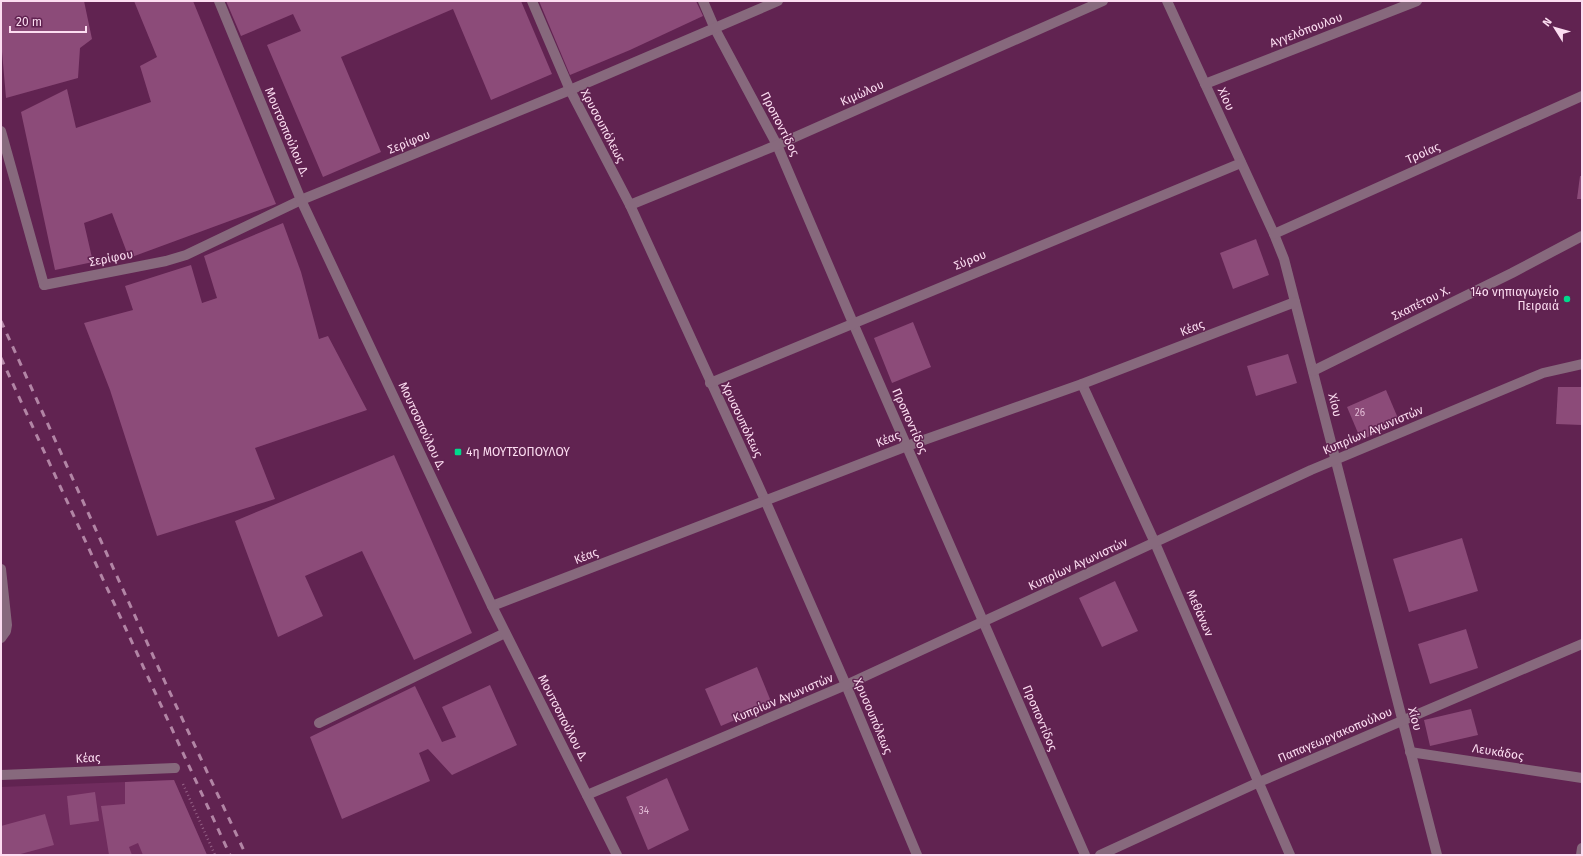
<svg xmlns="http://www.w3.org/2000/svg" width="1583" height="856" viewBox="0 0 1583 856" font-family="'Fira Sans',sans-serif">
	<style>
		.built { fill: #702c5e }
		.building { fill: #8c4b79 }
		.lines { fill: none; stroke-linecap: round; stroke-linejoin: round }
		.path { stroke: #956186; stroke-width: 2.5; stroke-dasharray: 1 3; stroke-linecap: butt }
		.service { stroke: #87697d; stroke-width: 10 }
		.minor { stroke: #87697d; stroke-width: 10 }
		.tertiary { stroke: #87697d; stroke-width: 10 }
		.rail { stroke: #b285a5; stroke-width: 3; stroke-dasharray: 7 7; stroke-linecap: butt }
		.poi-dot { fill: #00d98c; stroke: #612351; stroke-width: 1.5 }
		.labels { text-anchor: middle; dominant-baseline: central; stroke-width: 3; stroke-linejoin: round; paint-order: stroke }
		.number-label { font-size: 10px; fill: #e0b8d3 }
		.street-label { font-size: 12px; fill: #fcddf1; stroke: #612351 }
		.poi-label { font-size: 12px; fill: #fcddf1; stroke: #612351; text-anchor: end }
	</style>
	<rect width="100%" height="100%" fill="#612351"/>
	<!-- built -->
	<path class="built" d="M174 780 207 855H1V787Z"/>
	<!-- building -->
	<g class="building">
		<path d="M1 1H84L92 39 80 48 78 78 6 98 1 40Z"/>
		<path d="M134 1H193L276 204 129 258 112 213 84 223 93 262 55 270 21 112 67 89 76 128 151 102 140 66 157 57Z"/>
		<path d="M226 1H521L552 74 491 100 453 9 341 57 381 152 323 177 267 45 301 31 293 14 241 36Z"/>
		<path d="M539 1H696L703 16 630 50 570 75Z"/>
		<path d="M1580 176H1582V199H1577Z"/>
		<path d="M283 223 301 272 319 339 328 336 367 410 255 448 275 499 157 536 110 390 84 323 133 310 125 286 191 265 202 303 217 298 204 256Z"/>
		<path d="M1256 239 1269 275 1233 289 1220 253Z"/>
		<path d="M913 322 931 367 892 383 874 338Z"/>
		<path d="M1288 354 1297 383 1256 396 1247 366Z"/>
		<path d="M1558 387H1582V425L1556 424Z"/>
		<path d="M1386 390 1400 423 1361 440 1347 407Z"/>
		<path d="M394 455 472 633 414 660 362 551 305 576 323 616 278 637 235 521Z"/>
		<path d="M1462 538 1478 591 1409 612 1393 559Z"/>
		<path d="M1115 581 1138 631 1102 647 1079 598Z"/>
		<path d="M1466 629 1478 668 1430 684 1418 644Z"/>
		<path d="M757 667 772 704 721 726 705 689Z"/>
		<path d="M490 685 517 745 452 775 428 749 419 753 430 781 342 819 310 737 415 686 442 742 456 737 442 707Z"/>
		<path d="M1471 709 1478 735 1430 746 1424 720Z"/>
		<path d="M667 778 689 830 648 850 626 797Z"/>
		<path d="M174 780 207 855H143L138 843 129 847 132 855H109L101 806 125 804V782Z"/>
		<path d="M95 792 99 821 70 825 67 796Z"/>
		<path d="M45 814 54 845 17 855H1V826Z"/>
	</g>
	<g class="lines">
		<!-- path -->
		<path class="path" d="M183 784 215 855"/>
		<!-- service -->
		<g class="service">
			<path d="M1 131 44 285"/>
			<path d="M1 569 7 625 6 631 1 638"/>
			<path d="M319 723 505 633"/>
		</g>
		<!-- minor -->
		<g class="minor">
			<path d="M532 1 570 90 630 205 765 500 846 685 917 855"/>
			<path d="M703 1 715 29 777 145 853 323 1085 855"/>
			<path d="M1167 1 1274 234 1284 259 1437 855"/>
			<path d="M1205 84 1417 1"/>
			<path d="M630 205 777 145 1103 1"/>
			<path d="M1274 234 1582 96"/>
			<path d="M44 285 166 261 186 255 301 200 570 90 778 1"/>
			<path d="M1313 371 1512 273 1582 236"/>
			<path d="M710 383 1241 163"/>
			<path d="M1082 384 1155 543 1290 855"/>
			<path d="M492 606 907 446 1082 384 1295 302"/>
			<path d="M1410 752 1582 778"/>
			<path d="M1 775 175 768"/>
			<path d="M587 795 846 685 1311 470 1543 373 1582 364"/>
			<path d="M1100 855 1259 782 1582 644"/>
			<path d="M1581 855 1582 848"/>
		</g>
		<!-- tertiary -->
		<path class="tertiary" d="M219 1 301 200 492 606 617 855"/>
		<!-- rail -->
		<g class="rail">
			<path d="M1 321 165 682 246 855"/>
			<path d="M1 358 230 855"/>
		</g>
	</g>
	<!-- markers -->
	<g class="poi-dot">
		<circle cx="1567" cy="299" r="4"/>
		<rect x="454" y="448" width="8" height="8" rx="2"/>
	</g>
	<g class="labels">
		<!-- number labels -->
		<g class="number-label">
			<text x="1360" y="413">26</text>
			<text x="644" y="811">34</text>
		</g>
		<!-- street labels -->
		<g class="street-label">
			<text transform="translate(1306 30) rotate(-21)">Αγγελόπουλου</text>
			<text transform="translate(862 93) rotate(-24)">Κιμώλου</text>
			<text transform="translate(1226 99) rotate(66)">Χίου</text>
			<text transform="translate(780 124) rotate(63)">Προποντίδος</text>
			<text transform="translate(603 126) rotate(62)">Χρυσουπόλεως</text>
			<text transform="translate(287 132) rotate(67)">Μουτσοπούλου Δ.</text>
			<text transform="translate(409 142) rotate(-22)">Σερίφου</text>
			<text transform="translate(1423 153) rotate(-24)">Τροίας</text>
			<text transform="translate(111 258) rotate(-11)">Σερίφου</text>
			<text transform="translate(970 260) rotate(-22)">Σύρου</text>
			<text transform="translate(1421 303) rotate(-26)">Σκαπέτου Χ.</text>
			<text transform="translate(1192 328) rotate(-21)">Κέας</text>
			<text transform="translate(1335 405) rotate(76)">Χίου</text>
			<text transform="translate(742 420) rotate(65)">Χρυσουπόλεως</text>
			<text transform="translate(910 421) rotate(66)">Προποντίδος</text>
			<text transform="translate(422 426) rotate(65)">Μουτσοπούλου Δ.</text>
			<text transform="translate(1373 430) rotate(-23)">Κυπρίων Αγωνιστών</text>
			<text transform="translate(888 439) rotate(-21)">Κέας</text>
			<text transform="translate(586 556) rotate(-21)">Κέας</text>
			<text transform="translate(1078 564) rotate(-25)">Κυπρίων Αγωνιστών</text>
			<text transform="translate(1200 613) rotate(66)">Μεθάνων</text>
			<text transform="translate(783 698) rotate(-23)">Κυπρίων Αγωνιστών</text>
			<text transform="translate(873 716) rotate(67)">Χρυσουπόλεως</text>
			<text transform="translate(563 718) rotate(63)">Μουτσοπούλου Δ.</text>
			<text transform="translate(1040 718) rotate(67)">Προποντίδος</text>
			<text transform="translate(1415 719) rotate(75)">Χίου</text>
			<text transform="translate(1335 735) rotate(-23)">Παπαγεωργακοπούλου</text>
			<text transform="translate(1498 752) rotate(9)">Λευκάδος</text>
			<text transform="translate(88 758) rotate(-3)">Κέας</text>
		</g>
		<!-- poi labels -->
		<g class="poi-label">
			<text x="1559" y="292">14ο νηπιαγωγείο<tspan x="1559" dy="14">Πειραιά</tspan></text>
			<text x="466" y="452" text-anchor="start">4η ΜΟΥΤΣΟΠΟΥΛΟΥ</text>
		</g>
	</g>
	<!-- border -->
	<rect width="1583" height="856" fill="none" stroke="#fcddf1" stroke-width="4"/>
	<!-- north arrow -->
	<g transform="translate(1555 28) rotate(307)" stroke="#612351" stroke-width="3" paint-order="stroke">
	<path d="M0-3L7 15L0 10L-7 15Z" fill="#fcddf1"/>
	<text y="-6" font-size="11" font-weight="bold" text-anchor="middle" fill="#fcddf1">N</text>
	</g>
	<!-- scale -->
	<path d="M10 26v6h76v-6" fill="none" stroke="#fcddf1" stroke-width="2"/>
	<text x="16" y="26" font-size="12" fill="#fcddf1" stroke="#612351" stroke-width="3" paint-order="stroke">20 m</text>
</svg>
